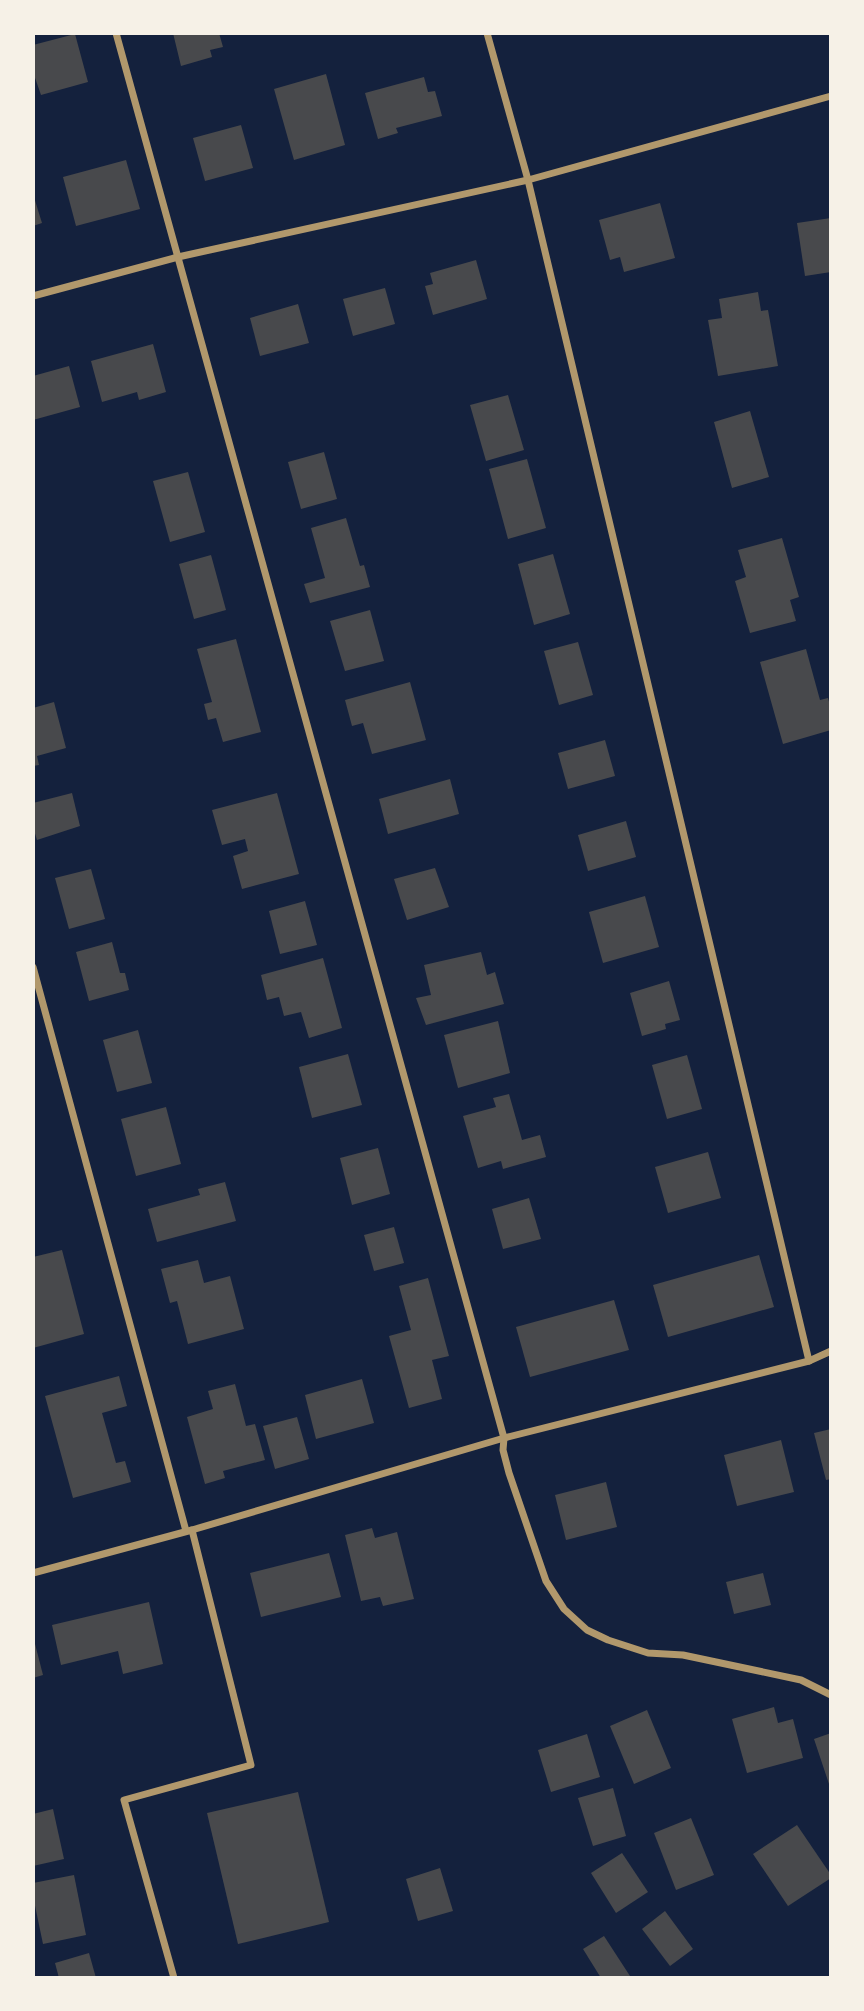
<svg xmlns="http://www.w3.org/2000/svg" width="864" height="2011" viewBox="0 0 864 2011" font-family="Manrope,sans-serif">
	<style>
		.building { fill: #48494c }
		.lines { fill: none; stroke-linecap: round; stroke-linejoin: round }
		.minor { stroke: #b1986c; stroke-width: 7 }
	</style>
	<rect width="100%" height="100%" fill="#14213d"/>
	<!-- building -->
	<g class="building">
		<path d="M173 33H219L223 47 210 50 212 57 181 66Z"/>
		<path d="M75 34 88 82 41 95 33 72V45Z"/>
		<path d="M326 74 345 145 294 160 274 89Z"/>
		<path d="M424 77 428 92 435 91 442 116 396 128 398 133 378 139 365 93Z"/>
		<path d="M241 125 253 168 205 181 193 138Z"/>
		<path d="M126 160 140 209 76 226 63 177Z"/>
		<path d="M33 194 42 223 33 226Z"/>
		<path d="M660 203 675 258 624 272 620 257 610 260 599 220Z"/>
		<path d="M831 218V272L805 276 797 223Z"/>
		<path d="M476 260 487 299 433 315 425 286 433 284 430 273Z"/>
		<path d="M385 288 395 324 353 336 343 299Z"/>
		<path d="M758 292 761 311 768 310 778 366 718 376 708 320 722 318 719 299Z"/>
		<path d="M298 304 309 343 260 356 250 318Z"/>
		<path d="M153 344 166 392 139 400 137 392 102 402 91 361Z"/>
		<path d="M69 366 80 407 33 420V376Z"/>
		<path d="M508 395 524 450 486 461 470 405Z"/>
		<path d="M750 411 769 477 732 488 714 422Z"/>
		<path d="M324 452 337 499 301 509 288 462Z"/>
		<path d="M527 459 546 528 508 539 489 469Z"/>
		<path d="M188 472 205 532 170 542 153 481Z"/>
		<path d="M346 518 360 566 364 565 370 587 310 603 304 584 325 578 311 528Z"/>
		<path d="M782 538 799 597 790 600 796 621 750 633 735 581 746 577 738 550Z"/>
		<path d="M553 554 570 614 534 625 518 564Z"/>
		<path d="M211 555 226 610 194 619 179 564Z"/>
		<path d="M370 610 384 661 345 671 330 621Z"/>
		<path d="M236 639 261 732 223 742 216 718 208 720 204 704 212 702 197 649Z"/>
		<path d="M578 642 593 695 559 705 544 651Z"/>
		<path d="M806 649 820 700 828 698 831 709V730L783 744 760 662Z"/>
		<path d="M410 682 426 740 372 754 363 723 352 726 345 700Z"/>
		<path d="M54 702 66 748 37 756 39 765 33 766V708Z"/>
		<path d="M605 740 615 776 568 789 558 753Z"/>
		<path d="M450 779 459 814 388 834 379 799Z"/>
		<path d="M72 793 80 826 37 840 33 827V803Z"/>
		<path d="M277 793 299 874 242 889 233 856 248 851 245 839 222 845 212 810Z"/>
		<path d="M626 821 636 857 588 871 578 835Z"/>
		<path d="M435 868 449 907 407 920 394 879Z"/>
		<path d="M91 869 105 919 69 929 55 878Z"/>
		<path d="M645 896 659 947 603 963 589 912Z"/>
		<path d="M305 901 317 945 280 954 269 911Z"/>
		<path d="M112 942 120 973H125L129 990 89 1001 76 952Z"/>
		<path d="M481 952 487 975 495 972 504 1004 426 1025 416 998 431 995 424 965Z"/>
		<path d="M323 958 342 1028 309 1038 301 1012 284 1016 279 997 267 1000 261 975Z"/>
		<path d="M669 981 680 1020 665 1024 666 1029 642 1036 630 993Z"/>
		<path d="M498 1021 510 1073 458 1088 444 1035Z"/>
		<path d="M138 1030 152 1083 117 1092 103 1040Z"/>
		<path d="M348 1054 362 1105 312 1118 299 1067Z"/>
		<path d="M687 1055 702 1109 667 1119 652 1065Z"/>
		<path d="M509 1094 522 1140 540 1135 546 1157 503 1169 501 1161 478 1168 463 1116 496 1107 493 1098Z"/>
		<path d="M166 1107 181 1164 136 1176 121 1119Z"/>
		<path d="M378 1148 390 1194 352 1205 340 1158Z"/>
		<path d="M708 1152 721 1198 668 1213 655 1167Z"/>
		<path d="M225 1182 236 1221 157 1242 148 1209 200 1195 198 1189Z"/>
		<path d="M529 1198 541 1239 503 1249 492 1209Z"/>
		<path d="M394 1227 404 1263 374 1271 364 1235Z"/>
		<path d="M62 1250 84 1334 33 1348V1257Z"/>
		<path d="M759 1255 774 1307 668 1337 653 1285Z"/>
		<path d="M198 1260 204 1283 230 1276 244 1329 188 1344 177 1301 170 1303 161 1269Z"/>
		<path d="M428 1278 449 1356 432 1360 442 1399 409 1408 389 1336 411 1330 399 1286Z"/>
		<path d="M614 1300 629 1350 530 1377 516 1327Z"/>
		<path d="M119 1376 127 1406 102 1413 116 1463 125 1461 131 1482 73 1498 45 1396Z"/>
		<path d="M362 1379 374 1423 316 1439 305 1395Z"/>
		<path d="M235 1384 246 1426 255 1424 265 1460 223 1471 225 1478 205 1484 187 1417 213 1409 208 1391Z"/>
		<path d="M297 1417 309 1459 275 1469 263 1426Z"/>
		<path d="M831 1429V1479L826 1480 814 1433Z"/>
		<path d="M781 1440 794 1492 737 1506 724 1455Z"/>
		<path d="M606 1482 617 1527 566 1540 555 1495Z"/>
		<path d="M372 1528 375 1538 397 1532 414 1599 383 1606 380 1597 361 1601 345 1535Z"/>
		<path d="M329 1553 341 1597 261 1617 250 1573Z"/>
		<path d="M763 1573 771 1605 734 1614 726 1582Z"/>
		<path d="M149 1602 163 1664 123 1674 118 1651 61 1665 52 1625Z"/>
		<path d="M34 1640 43 1675 33 1678V1641Z"/>
		<path d="M774 1707 778 1723 793 1719 803 1758 747 1773 732 1719Z"/>
		<path d="M647 1710 671 1768 634 1784 610 1726Z"/>
		<path d="M831 1733V1787H830L814 1739Z"/>
		<path d="M587 1734 600 1777 551 1792 538 1750Z"/>
		<path d="M613 1788 626 1836 593 1846 578 1798Z"/>
		<path d="M298 1792 329 1922 238 1944 207 1813Z"/>
		<path d="M53 1809 64 1859 33 1866V1814Z"/>
		<path d="M691 1818 714 1875 676 1890 654 1833Z"/>
		<path d="M797 1825 831 1875V1878L788 1906 753 1854Z"/>
		<path d="M622 1853 648 1892 616 1913 591 1873Z"/>
		<path d="M440 1868 453 1911 418 1921 406 1879Z"/>
		<path d="M74 1875 86 1935 43 1944 33 1896V1883Z"/>
		<path d="M665 1911 693 1949 670 1966 642 1929Z"/>
		<path d="M604 1936 630 1976 626 1978H601L583 1949Z"/>
		<path d="M89 1953 96 1978H59L55 1963Z"/>
	</g>
	<g class="lines">
		<!-- minor -->
		<g class="minor">
			<path d="M116 33 504 1438 503 1450 509 1473 546 1581 564 1609 587 1630 608 1640 648 1653 683 1655 801 1680 831 1695"/>
			<path d="M487 33 528 180 809 1361"/>
			<path d="M33 296 178 257 528 180 831 96"/>
			<path d="M33 967 186 1531"/>
			<path d="M33 1573 192 1530 504 1438 809 1361 831 1351"/>
			<path d="M174 1978 124 1800 251 1765 192 1530"/>
		</g>
	</g>
	<!-- border -->
	<rect width="864" height="2011" fill="none" stroke="#f6f1e7" stroke-width="70"/>
</svg>
